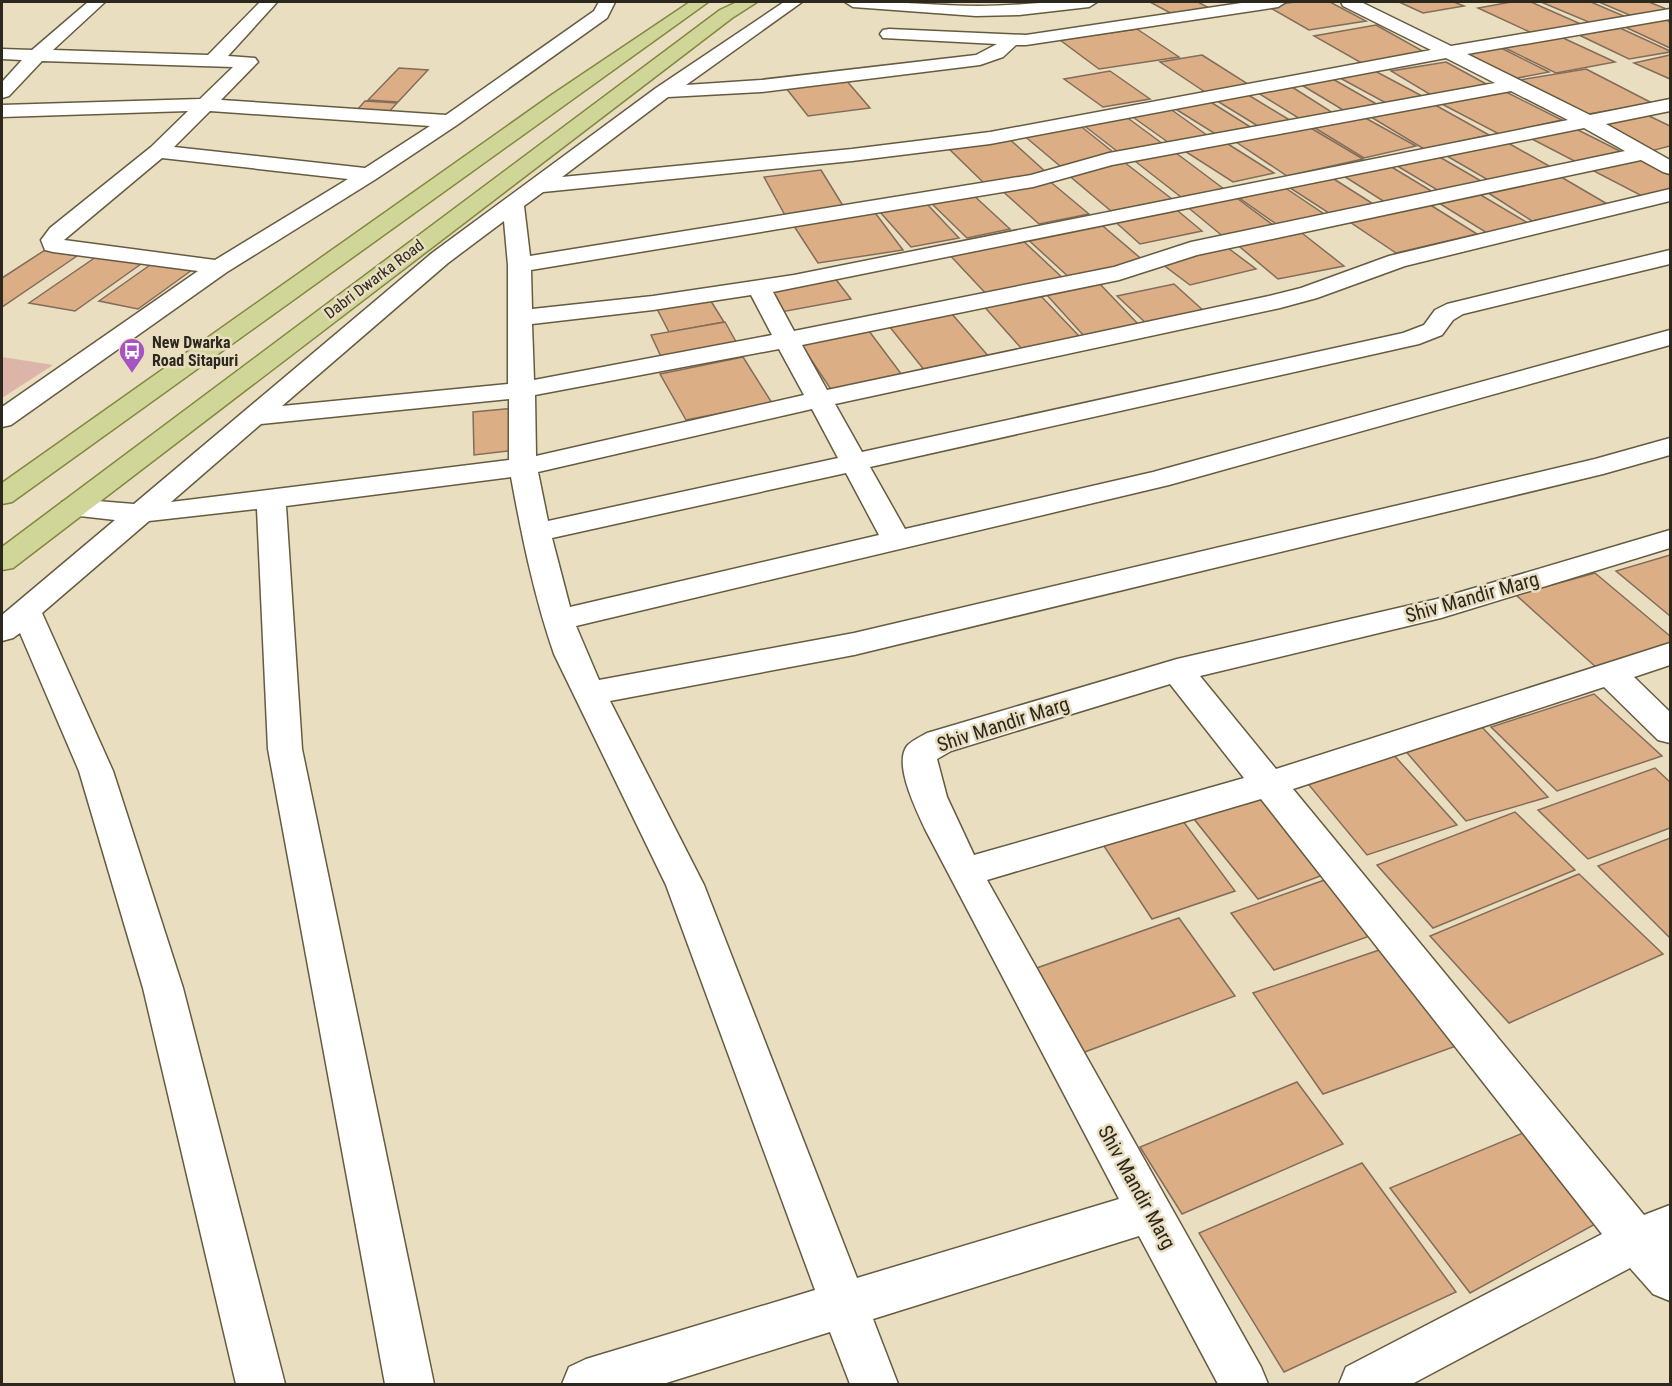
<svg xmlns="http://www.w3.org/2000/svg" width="1672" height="1386" viewBox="0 0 1672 1386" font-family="'Roboto Condensed',sans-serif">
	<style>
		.green { fill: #ddb4a8 }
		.building { fill: #dbae86; stroke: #836d59; stroke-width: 1.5 }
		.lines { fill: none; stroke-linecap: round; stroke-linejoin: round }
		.minor-casing { stroke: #655b41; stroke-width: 3 }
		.primary-casing { stroke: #81873f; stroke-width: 3 }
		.minor { fill: #fff; fill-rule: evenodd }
		.primary { fill: #cfd697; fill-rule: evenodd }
		.labels { text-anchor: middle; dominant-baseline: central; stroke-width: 5; stroke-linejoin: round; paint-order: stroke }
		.far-street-label { font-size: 16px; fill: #2c281d; stroke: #eadec1 }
		.far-poi-label { font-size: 16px; font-weight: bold; fill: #2c281d; stroke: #eadec1; text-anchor: start }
		.street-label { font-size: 20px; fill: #2c281d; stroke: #eadec1 }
	</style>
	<rect width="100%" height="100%" fill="#eadec1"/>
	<!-- green -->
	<path class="green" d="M2 357 53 365 2 398Z"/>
	<!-- building -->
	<g class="building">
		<path d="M1150 2H1198L1213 10 1176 16Z"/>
		<path d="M1295 2H1330L1366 21 1309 30 1267 6Z"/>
		<path d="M1399 2H1454L1464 6 1423 13Z"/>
		<path d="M1511 2H1531L1583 25 1534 34 1478 8Z"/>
		<path d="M1541 2H1591L1626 17 1591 23Z"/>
		<path d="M1599 2H1649L1669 10 1634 17Z"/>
		<path d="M1664 19 1670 22V48L1623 26Z"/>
		<path d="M1376 25 1428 54 1365 65 1314 36Z"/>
		<path d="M1620 28 1670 51V52L1629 59 1579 35Z"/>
		<path d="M1137 29 1179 57 1099 69 1060 40Z"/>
		<path d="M1561 37 1615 62 1556 73 1503 47Z"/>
		<path d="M1499 47 1549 72 1507 80 1458 55Z"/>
		<path d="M1202 55 1248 84 1205 92 1160 62Z"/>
		<path d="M1670 55V79L1634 63Z"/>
		<path d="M1446 62 1488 85 1431 95 1391 71Z"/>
		<path d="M399 68 428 70 398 102 368 100Z"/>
		<path d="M1586 69 1652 103 1577 116 1514 81Z"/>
		<path d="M1110 71 1150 99 1103 107 1064 79Z"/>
		<path d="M1375 71 1422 96 1386 103 1340 78Z"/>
		<path d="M1331 78 1380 106 1348 113 1300 84Z"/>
		<path d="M846 80 870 108 808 116 786 88Z"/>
		<path d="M1292 87 1338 116 1305 122 1258 93Z"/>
		<path d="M1500 89 1562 120 1499 134 1438 102Z"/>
		<path d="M1245 93 1293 122 1261 128 1214 99Z"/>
		<path d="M365 101 397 103 388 113 356 111Z"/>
		<path d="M1209 101 1252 128 1217 135 1174 108Z"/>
		<path d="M1428 101 1489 135 1424 149 1366 114Z"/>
		<path d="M1169 108 1211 138 1172 145 1130 115Z"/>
		<path d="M1643 113 1670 126V146L1651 151 1597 123Z"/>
		<path d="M1360 115 1416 146 1364 158 1310 125Z"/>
		<path d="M1125 116 1167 147 1122 155 1082 124Z"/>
		<path d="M1078 124 1118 156 1060 166 1022 134Z"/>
		<path d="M1304 124 1363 159 1287 176 1230 138Z"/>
		<path d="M1574 128 1626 154 1582 165 1530 138Z"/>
		<path d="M1006 136 1048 174 986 185 945 145Z"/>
		<path d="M1220 139 1274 173 1233 182 1180 148Z"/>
		<path d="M1501 139 1558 171 1495 184 1440 152Z"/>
		<path d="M1172 150 1224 189 1181 197 1131 158Z"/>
		<path d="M1431 152 1488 185 1444 194 1389 161Z"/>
		<path d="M1636 158 1670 175V189L1642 196 1590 169Z"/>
		<path d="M1120 159 1172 199 1111 211 1066 173Z"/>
		<path d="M1385 163 1438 195 1391 206 1339 173Z"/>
		<path d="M821 170 845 209 786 217 764 177Z"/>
		<path d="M1326 174 1378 207 1335 217 1284 184Z"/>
		<path d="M1556 174 1609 205 1532 221 1482 189Z"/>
		<path d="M1047 179 1089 214 1039 224 999 188Z"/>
		<path d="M1281 185 1327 216 1279 226 1235 195Z"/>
		<path d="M1474 191 1528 223 1487 233 1434 200Z"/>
		<path d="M970 192 1010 229 967 238 928 200Z"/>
		<path d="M1234 196 1277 228 1225 238 1185 205Z"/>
		<path d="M1424 201 1477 234 1396 253 1344 218Z"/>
		<path d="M927 204 959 238 911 247 880 212Z"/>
		<path d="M1172 206 1202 231 1140 244 1111 218Z"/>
		<path d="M873 210 903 250 818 263 792 223Z"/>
		<path d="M1097 221 1145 262 1072 280 1023 235Z"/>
		<path d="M1298 230 1344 266 1278 279 1234 242Z"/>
		<path d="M1019 237 1067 282 990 298 946 251Z"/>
		<path d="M1224 245 1256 269 1190 285 1158 261Z"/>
		<path d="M45 250 77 256 2 307V278Z"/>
		<path d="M96 257 141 264 75 311 29 303Z"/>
		<path d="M153 263 192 270 138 309 99 301Z"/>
		<path d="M834 277 851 299 781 312 765 290Z"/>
		<path d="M1099 283 1139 325 1084 336 1045 293Z"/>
		<path d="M1174 284 1205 312 1148 325 1117 296Z"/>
		<path d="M1038 293 1080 337 1021 348 981 303Z"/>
		<path d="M709 298 724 322 669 332 656 307Z"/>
		<path d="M952 314 990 358 925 371 889 326Z"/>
		<path d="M725 322 739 347 663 361 651 335Z"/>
		<path d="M866 327 905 379 834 394 798 340Z"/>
		<path d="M743 357 772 403 686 420 660 374Z"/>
		<path d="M514 408 516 450 474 455 473 412Z"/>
		<path d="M1670 555V616L1616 571Z"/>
		<path d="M1595 573 1670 636V647L1598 669 1516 595Z"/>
		<path d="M1594 694 1662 756 1557 791 1491 727Z"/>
		<path d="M1480 725 1548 797 1466 821 1402 747Z"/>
		<path d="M1391 752 1457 825 1367 855 1304 779Z"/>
		<path d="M1655 768 1670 782V828L1588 859 1538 810Z"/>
		<path d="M1266 793 1334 871 1258 899 1194 819Z"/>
		<path d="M1515 812 1575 870 1433 928 1377 865Z"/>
		<path d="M1177 813 1235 891 1152 919 1098 837Z"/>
		<path d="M1670 838V938L1598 866Z"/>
		<path d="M1579 874 1663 954 1509 1023 1430 936Z"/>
		<path d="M1336 876 1381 932 1274 970 1231 913Z"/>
		<path d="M1179 918 1235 996 1082 1053 1031 970Z"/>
		<path d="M1394 945 1470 1041 1323 1094 1253 993Z"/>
		<path d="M1297 1082 1343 1144 1182 1214 1140 1147Z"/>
		<path d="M1535 1128 1608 1217 1470 1293 1390 1188Z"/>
		<path d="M1362 1163 1456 1292 1284 1372 1199 1233Z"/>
	</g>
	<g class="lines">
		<!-- minor casing -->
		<g class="minor-casing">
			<g id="minor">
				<path d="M88 2H105L53 50 208 55 260 2H277L228 56 255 58 258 62 221 100 446 115 594 11 599 2H615L607 18 457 125 376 179 227 272 11 425 2 427V407L198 271 53 252 45 250 41 240 50 228 151 147 188 111 2 117V105L200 99 233 67 42 61 9 96 2 98V82L22 60 2 59V49L32 50ZM210 111 430 126 365 168 174 147ZM162 158 348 179 215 260 64 240Z"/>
				<path d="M784 2H802L686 85 761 80 976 55 997 44 883 38 880 34 883 30 889 29 1026 35 1248 2H1286L1278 7 1026 45H1016L1003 57 980 65 761 92 668 97 562 177 852 149 990 132 1431 50 1343 6 1341 2H1361L1451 46 1670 9V19L1467 54 1590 115 1670 99V111L1606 124 1670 160V174L1663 172 1641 160 1197 255 1119 280 802 345 827 390 1269 296 1301 288 1389 256 1670 189V201L1405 266 1317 298 1280 308 835 404 862 452 1403 333 1424 325 1435 310 1447 304 1670 250V264L1463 314 1453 320 1442 335 1419 344 870 467 905 529 1153 472 1670 330V345L1169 485 576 626 599 680 854 633 1595 459 1670 438V455L1603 474 854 655 610 701 704 885 857 1278 1119 1199 925 829C917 811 893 764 907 746 911 741 920 737 927 733L1177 659 1437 599 1670 530V548L1441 618 1200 676 1276 769 1670 643V665L1634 677 1670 712V743L1658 740 1604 687 1293 789 1644 1215 1670 1205V1301L1653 1294 1630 1268 1412 1384H1339L1346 1367 1602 1234 1261 799 987 880 1261 1367 1268 1384H1218L1139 1236 873 1319 898 1384H850L830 1332 663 1384H562L569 1367 586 1359 815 1290 666 885 554 654C534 596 522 537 511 477L286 506 302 749 434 1384H385L268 749 257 509 149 521 42 613 113 771 183 988 285 1384H236L143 988 79 771 20 633 13 638 2 641V615L115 520 62 514 58 508 62 502 72 499 134 504 432 253 656 88ZM1446 58 1495 83 1109 153 1031 175 530 256 524 206 543 192 852 161 990 144ZM1511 91 1568 120 794 275 653 296 532 309 531 270 1033 187 1112 165ZM1584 128 1625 151 1191 242 1114 267 794 331 773 292ZM504 221 508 265V384L282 406 448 263ZM751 295 772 335 534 380 532 324 653 310ZM779 349 804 395 536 456 535 395ZM509 399V460L171 502 261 424ZM812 409 838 458 548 521 538 472ZM846 473 879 535 570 607 552 538ZM1170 684 1244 778 974 855 947 797 937 759 951 751Z"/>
				<path d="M845 2C888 0 934 6 978 6 1018 6 1058 0 1097 2L1089 7 1019 15 976 16 853 7Z"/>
			</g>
		</g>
		<!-- primary casing -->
		<g class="primary-casing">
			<g id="primary">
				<path d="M690 2H708L12 502 2 504V483L550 96Z"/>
				<path d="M737 2H757L732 18 13 568 2 570V547L720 10Z"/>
			</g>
		</g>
		<!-- minor -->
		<use href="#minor" class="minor"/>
		<!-- primary -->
		<use href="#primary" class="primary"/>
	</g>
	<!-- icons -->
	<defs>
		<g id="bus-pin" transform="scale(1.35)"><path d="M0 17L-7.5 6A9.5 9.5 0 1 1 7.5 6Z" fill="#a753c2" stroke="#eadec1"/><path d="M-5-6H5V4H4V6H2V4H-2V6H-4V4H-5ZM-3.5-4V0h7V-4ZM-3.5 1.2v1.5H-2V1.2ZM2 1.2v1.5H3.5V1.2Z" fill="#fff"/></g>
	</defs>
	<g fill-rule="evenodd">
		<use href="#bus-pin" x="132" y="351"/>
	</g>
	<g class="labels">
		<!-- far-street labels -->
		<g class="far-street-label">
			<text transform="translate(374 279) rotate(-37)">Dabri Dwarka Road</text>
		</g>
		<!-- far-poi labels -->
		<g class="far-poi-label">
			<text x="152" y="342">New Dwarka<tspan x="152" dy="18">Road Sitapuri</tspan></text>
		</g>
		<!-- street labels -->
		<g class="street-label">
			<text transform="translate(1472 597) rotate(-16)">Shiv Mandir Marg</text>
			<text transform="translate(1003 724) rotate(-18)">Shiv Mandir Marg</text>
			<text transform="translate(1137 1187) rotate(61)">Shiv Mandir Marg</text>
		</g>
	</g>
	<!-- border -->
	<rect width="1672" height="1386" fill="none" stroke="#2c281d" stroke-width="6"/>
</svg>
